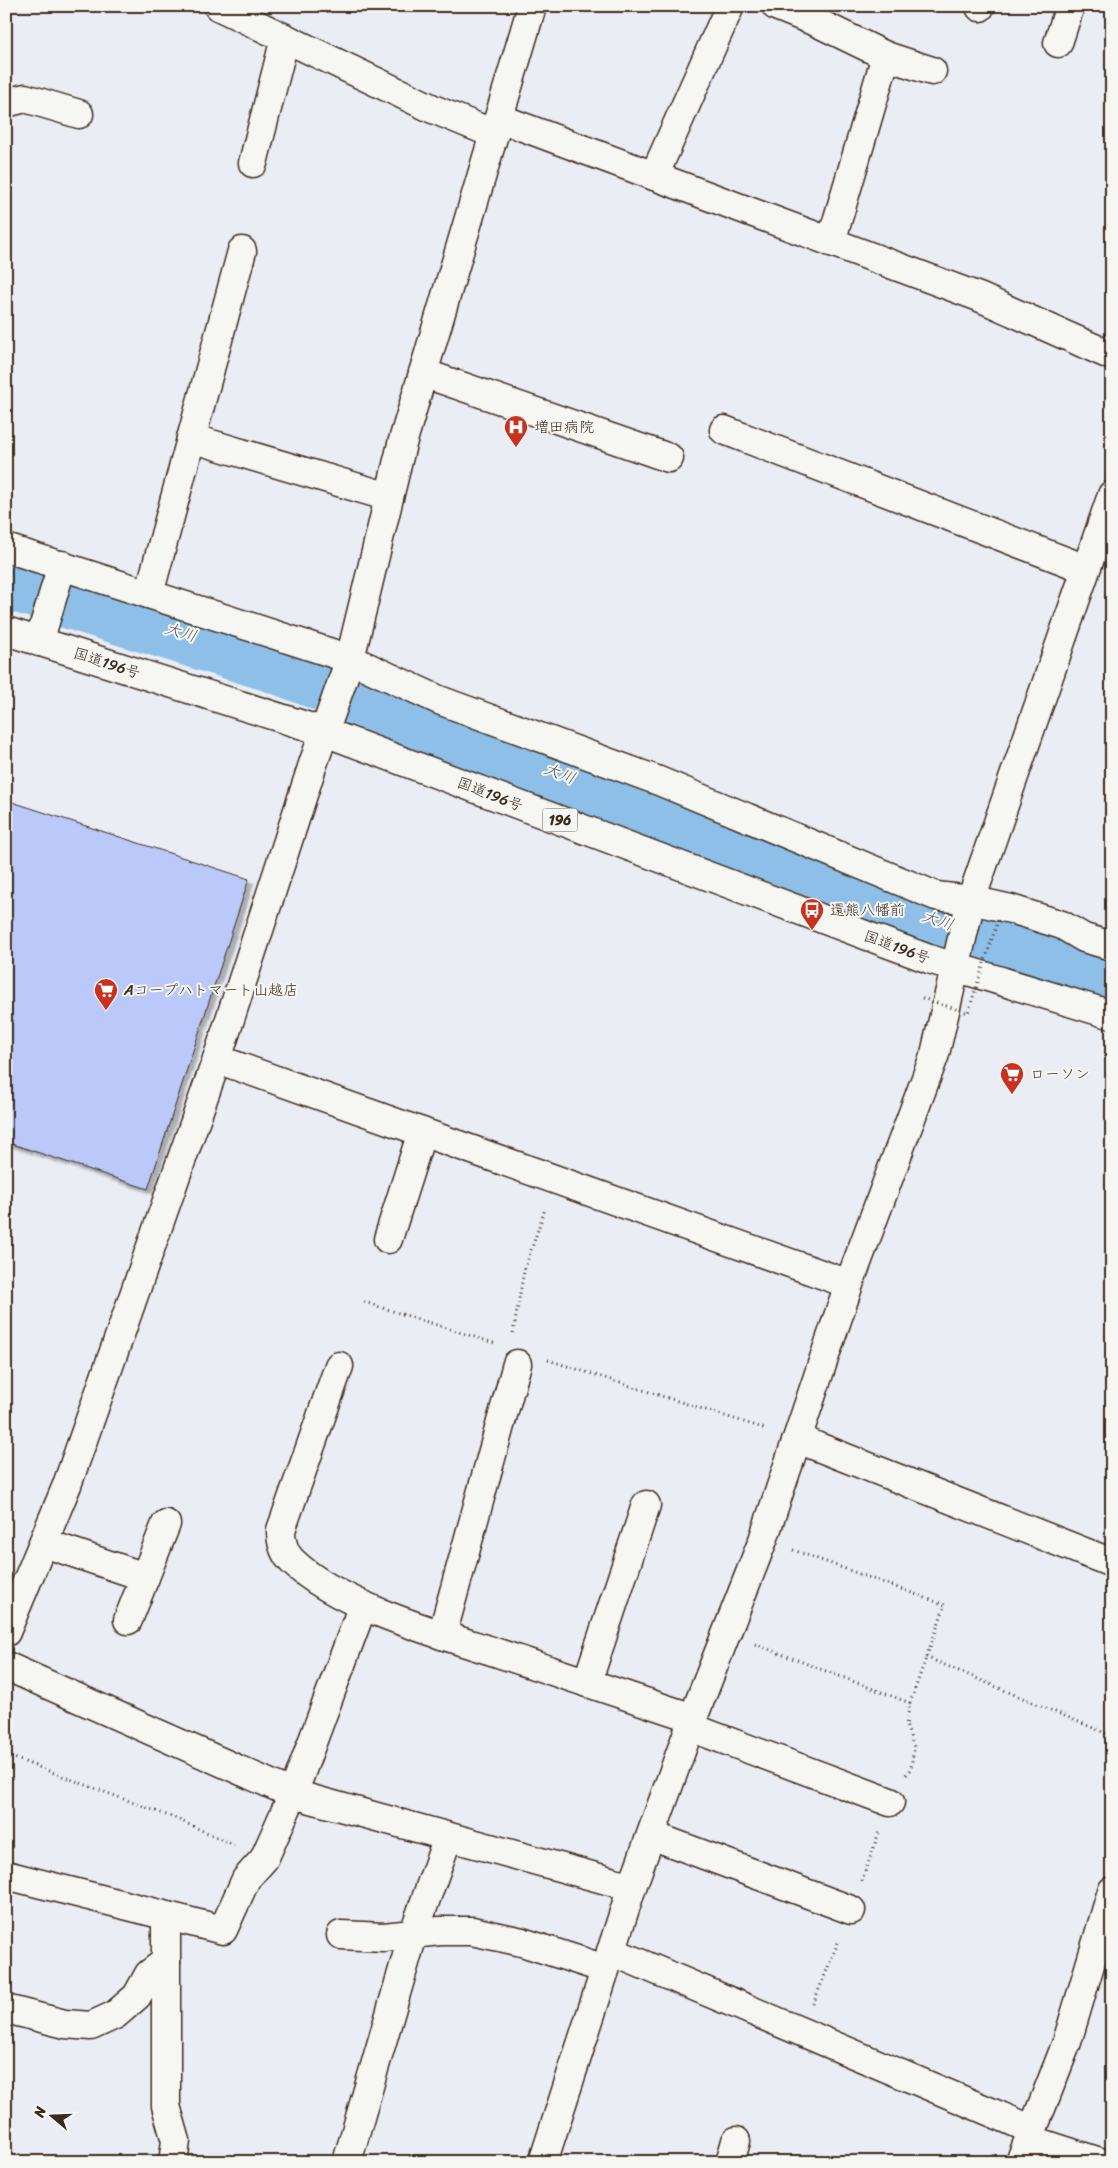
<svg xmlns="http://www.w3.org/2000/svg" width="1118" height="2168" viewBox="0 0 1118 2168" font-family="Sriracha,'Klee One',sans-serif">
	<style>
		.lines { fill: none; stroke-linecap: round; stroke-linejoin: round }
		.river { stroke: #8dbfe9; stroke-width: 62 }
		.building { fill: #bac9fa; stroke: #3b2a1e; filter: url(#shadow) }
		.minor-casing { stroke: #3b2a1e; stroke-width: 31 }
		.trunk-casing { stroke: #3b2a1e; stroke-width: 31 }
		.path { stroke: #3b2a1e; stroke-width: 3; stroke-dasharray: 1 4; stroke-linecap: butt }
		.minor { stroke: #f6f6f2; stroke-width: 28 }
		.trunk { stroke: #f6f6f2; stroke-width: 28 }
		.path-bridge { stroke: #3b2a1e; stroke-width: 3; stroke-dasharray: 1 4; stroke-linecap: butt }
		.labels { text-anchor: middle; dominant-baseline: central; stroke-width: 4; stroke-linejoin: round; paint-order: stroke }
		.shield { fill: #f6f6f2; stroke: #73675e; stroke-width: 1 }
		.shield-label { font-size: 14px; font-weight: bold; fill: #3b2a1e }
		.poi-label { font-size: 15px; fill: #3b2a1e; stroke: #f6f6f2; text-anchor: start }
		.street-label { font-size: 15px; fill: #3b2a1e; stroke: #f6f6f2 }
		.water-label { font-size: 16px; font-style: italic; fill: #54575b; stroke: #f6f6f2 }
	</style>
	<defs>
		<filter id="shadow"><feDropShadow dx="4.5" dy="4.5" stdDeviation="1" flood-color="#0004"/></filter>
	</defs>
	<rect width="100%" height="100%" fill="#eaedf4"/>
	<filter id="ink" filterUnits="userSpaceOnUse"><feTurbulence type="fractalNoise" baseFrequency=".02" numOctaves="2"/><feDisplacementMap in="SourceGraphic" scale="10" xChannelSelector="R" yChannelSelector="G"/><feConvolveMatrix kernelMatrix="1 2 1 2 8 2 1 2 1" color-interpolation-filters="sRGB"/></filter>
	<g filter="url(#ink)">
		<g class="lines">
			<!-- river -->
			<path class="river" d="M6 578 278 663 930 918 1112 975"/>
		</g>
		<!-- building -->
		<path class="building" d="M6 800 249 879 148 1189 6 1142Z"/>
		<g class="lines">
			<!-- minor casing -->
			<g class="minor-casing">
				<g id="minor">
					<path d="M218 6 433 109 494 134"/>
					<path d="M776 6 816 22 886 56 932 71"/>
					<path d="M980 7V6"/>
					<path d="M1058 43 1070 6"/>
					<path d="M6 103 25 98 79 114"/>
					<path d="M499 118 979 297 1112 356"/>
					<path d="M253 163 285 38"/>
					<path d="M654 176 730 6"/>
					<path d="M831 242 886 56"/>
					<path d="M423 373 669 458"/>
					<path d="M724 430 1086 569"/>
					<path d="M191 438 389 497"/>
					<path d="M6 548 350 659 439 700 659 781 936 896 971 900 1011 909 1062 925 1084 938 1112 946"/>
					<path d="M149 594 242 251"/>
					<path d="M39 642 62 565"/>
					<path d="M217 1059 849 1284"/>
					<path d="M388 1239 422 1132"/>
					<path d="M339 1366 281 1530C281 1542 283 1552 292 1561 337 1605 435 1633 495 1652 561 1674 627 1696 693 1718"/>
					<path d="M798 1439 1112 1563"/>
					<path d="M44 1543 145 1577"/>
					<path d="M128 1620 166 1524"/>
					<path d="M6 1632 67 1485 217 1059 313 764 350 659 402 444 532 6"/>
					<path d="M442 1635 517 1364"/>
					<path d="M6 1666 293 1794 632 1887"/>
					<path d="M587 1683 646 1505"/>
					<path d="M690 1727 890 1802"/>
					<path d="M651 1835 851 1910"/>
					<path d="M6 1875 223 1930 246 1879 264 1859 293 1794 363 1605"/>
					<path d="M166 1916V2106L176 2141 173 2162"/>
					<path d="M341 1935 384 1937 440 1931H472L522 1942 605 1969"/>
					<path d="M611 1951 1033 2130"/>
					<path d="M6 2009 65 2024 91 2026 115 2015 137 1996 149 1974 166 1961"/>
					<path d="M1029 2139 1100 2162"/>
					<path d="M347 2162 413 1935 448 1837"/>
					<path d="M543 2162 632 1887 693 1718 763 1540 849 1284 935 1054 971 900 1112 495"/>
					<path d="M730 2162 736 2141"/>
					<path d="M1020 2162 1067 2042 1112 1891"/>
				</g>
			</g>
			<!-- trunk casing -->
			<g class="trunk-casing">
				<path id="trunk" d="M6 631 325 732 929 959 1112 1015"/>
			</g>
			<!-- path -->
			<g class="path">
				<path d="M364 1302 494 1343"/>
				<path d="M513 1333 524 1271 545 1209"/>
				<path d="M548 1360 766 1429"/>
				<path d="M793 1550 945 1605 910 1703 906 1725 914 1747 911 1768 906 1775"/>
				<path d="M755 1644 910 1703"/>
				<path d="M926 1657 1112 1736"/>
				<path d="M6 1755 177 1819 234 1845"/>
				<path d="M862 1881 879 1832"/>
				<path d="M813 2004 839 1940"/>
			</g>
			<!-- minor -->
			<use href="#minor" class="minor"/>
			<!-- trunk -->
			<use href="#trunk" class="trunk"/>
			<!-- path-bridge -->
			<path class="path-bridge" d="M922 998 968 1013 999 917"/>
		</g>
	</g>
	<!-- icons -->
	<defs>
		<g id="hospital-pin" transform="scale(1.25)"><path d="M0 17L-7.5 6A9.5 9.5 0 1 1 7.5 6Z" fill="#c8321e" stroke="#f6f6f2"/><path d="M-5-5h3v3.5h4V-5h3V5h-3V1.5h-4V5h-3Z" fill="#fff"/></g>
		<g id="bus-pin" transform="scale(1.25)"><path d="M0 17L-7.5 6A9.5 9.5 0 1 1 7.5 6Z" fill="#c8321e" stroke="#f6f6f2"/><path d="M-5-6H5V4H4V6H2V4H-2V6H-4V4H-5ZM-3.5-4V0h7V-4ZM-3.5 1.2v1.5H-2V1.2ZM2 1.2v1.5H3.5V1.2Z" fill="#fff"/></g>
		<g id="supermarket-pin" transform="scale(1.25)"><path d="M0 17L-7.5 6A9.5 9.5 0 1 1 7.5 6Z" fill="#c8321e" stroke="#f6f6f2"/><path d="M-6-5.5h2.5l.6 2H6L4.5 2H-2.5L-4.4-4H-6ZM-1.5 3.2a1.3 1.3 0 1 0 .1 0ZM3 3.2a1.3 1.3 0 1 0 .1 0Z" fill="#fff"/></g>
	</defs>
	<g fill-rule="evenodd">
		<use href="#hospital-pin" x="516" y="427"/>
		<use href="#bus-pin" x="812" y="910"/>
		<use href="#supermarket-pin" x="106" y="990"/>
		<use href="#supermarket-pin" x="1012" y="1074"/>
	</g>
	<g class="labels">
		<!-- shield labels -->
		<rect class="shield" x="542.5" y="808.5" width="35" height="23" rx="4"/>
		<g class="shield-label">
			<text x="560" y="820">196</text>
		</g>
		<!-- poi labels -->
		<g class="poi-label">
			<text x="534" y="427">増田病院</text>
			<text x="830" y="910">還熊八幡前</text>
			<text x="124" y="990">Aコープハトマート山越店</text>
			<text x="1030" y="1074">ローソン</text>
		</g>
		<!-- street labels -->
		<g class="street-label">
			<text transform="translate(107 663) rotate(18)">国道196号</text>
			<text transform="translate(490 794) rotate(21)">国道196号</text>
			<text transform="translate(897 947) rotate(20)">国道196号</text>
		</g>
		<!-- water labels -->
		<g class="water-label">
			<text transform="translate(181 632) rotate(17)">大川</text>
			<text transform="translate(560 773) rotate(21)">大川</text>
			<text transform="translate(938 920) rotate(19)">大川</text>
		</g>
	</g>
	<!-- margin -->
	<rect width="1118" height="2168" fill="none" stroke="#f6f6f2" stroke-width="25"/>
	<rect x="12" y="12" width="1093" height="2143" fill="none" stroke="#3b2a1e" stroke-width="2" filter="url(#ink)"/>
	<!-- north arrow -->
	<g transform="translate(52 2116) rotate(289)" stroke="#f6f6f2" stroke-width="4" paint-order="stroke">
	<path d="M0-4L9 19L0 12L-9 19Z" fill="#3b2a1e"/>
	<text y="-8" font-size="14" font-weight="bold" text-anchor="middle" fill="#3b2a1e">N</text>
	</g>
</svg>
